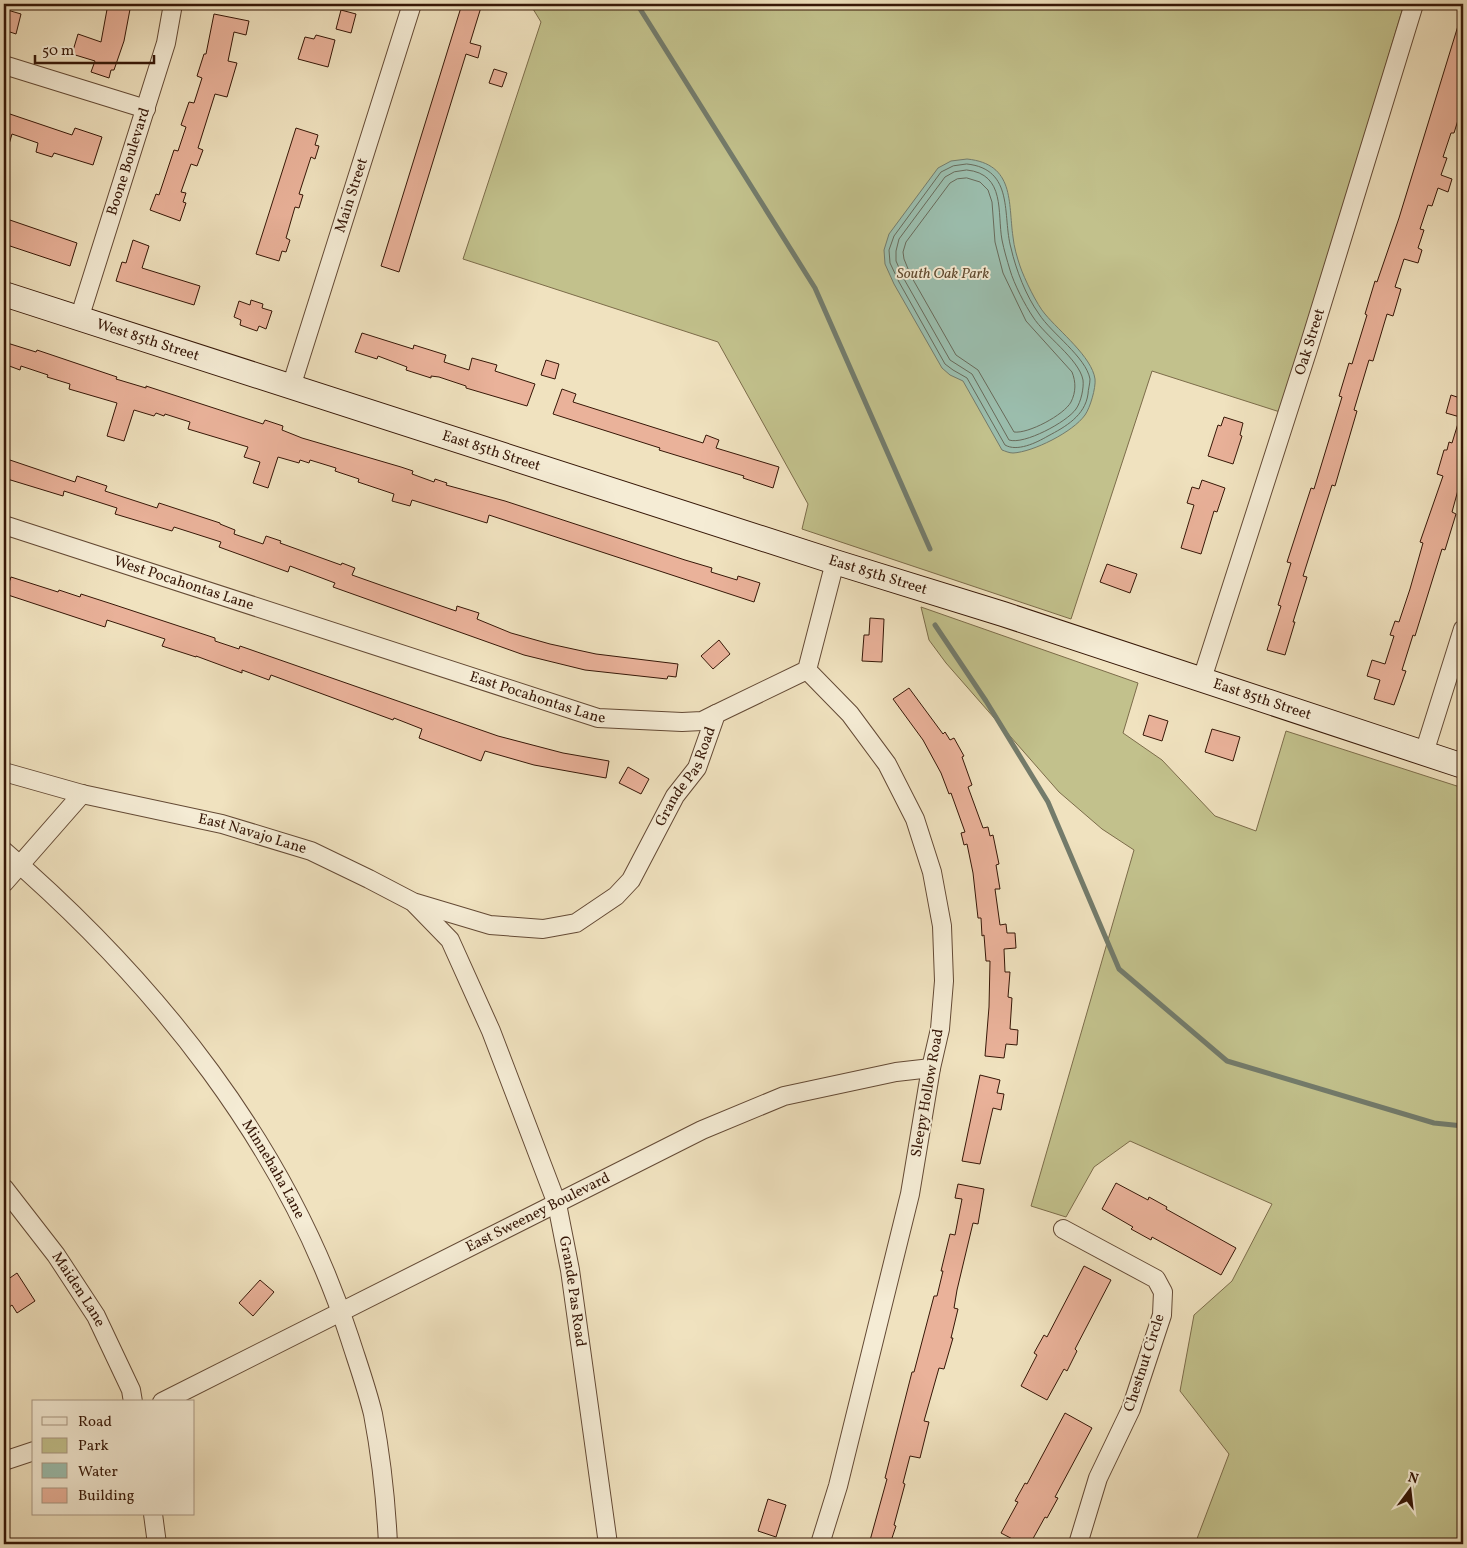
<svg xmlns="http://www.w3.org/2000/svg" width="1467" height="1548" viewBox="0 0 1467 1548" font-family="Vollkorn,serif">
	<style>
		.green { fill: #c2c18c; stroke: #7c6c4a }
		.water { fill: #9bbeae; stroke: #737b6b }
		.lines { fill: none; stroke-linecap: round; stroke-linejoin: round }
		.shore { stroke: #686a5a; stroke-width: 1 }
		.stream { stroke: #737b6b; stroke-width: 5 }
		.building { fill: #eab29a; stroke: #361707 }
		.street-casing { stroke: #644a35; stroke-width: 20 }
		.secondary-casing { stroke: #361707; stroke-width: 26 }
		.street { stroke: #f5ecd5; stroke-width: 18 }
		.secondary { stroke: #f5ecd5; stroke-width: 24 }
		.labels { text-anchor: middle; dominant-baseline: central; stroke-width: 4; stroke-linejoin: round; paint-order: stroke }
		.street-label { font-size: 15px; fill: #361707; stroke: #f5ecd5 }
		.park-label { font-size: 15px; font-style: italic; fill: #604a2f; stroke: #f5ecd5 }
	</style>
	<rect width="100%" height="100%" fill="#f0e2bf"/>
	<filter id="stains"><feTurbulence type="fractalNoise" baseFrequency=".004" numOctaves="4"/><feColorMatrix values="0 0 0 0 .2 0 0 0 0 .09 0 0 0 0 .02 0 0 0 .5 -.17"/></filter>
	<radialGradient id="worn" r=".72"><stop offset=".6" stop-color="#630" stop-opacity="0"/><stop offset="1" stop-color="#630" stop-opacity=".3"/></radialGradient>
	<!-- green -->
	<g class="green">
		<path d="M530 4H1404L1295 369 1280 412 1152 371 1071 619 802 529 808 504 718 342 463 259 541 22Z"/>
		<path d="M921 607 1138 683 1123 733 1162 760 1215 816 1256 831 1286 731 1463 788V1544H1195L1229 1454 1180 1391 1194 1315 1232 1281 1272 1204 1130 1141 1094 1167 1066 1217 1031 1206 1134 850 1102 829 1059 792 946 663 929 640Z"/>
	</g>
	<!-- water -->
	<path class="water" d="M967 159C1015 164 1008 202 1013 237 1014 247 1017 257 1020 266 1024 278 1037 305 1045 314 1059 331 1092 357 1095 379 1096 388 1090 408 1085 415 1073 432 1033 452 1013 453 1009 453 1005 451 1002 450L963 381 950 375 942 368 894 284 885 264 884 250 889 234 938 168 951 161Z"/>
	<g class="lines">
		<!-- shore -->
		<g class="shore">
			<path d="M967 164C1015 169 1002 216 1011 248 1016 270 1026 296 1039 314 1051 333 1086 357 1090 379 1090 384 1088 390 1088 394 1085 416 1065 427 1048 436 1036 443 1017 452 1005 445L967 378 953 370 945 364 899 282 890 263 889 250 894 236 941 172 953 166Z"/>
			<path d="M967 170C1006 174 997 213 1002 240 1004 250 1007 260 1010 270 1014 284 1025 305 1033 317 1045 336 1079 359 1083 380 1084 388 1081 402 1076 409 1067 422 1024 445 1009 440L972 374 950 360 904 279 896 261V251L899 239 945 177 954 172Z"/>
			<path d="M967 178 980 182 988 190 992 202 995 242 1003 273 1026 321 1072 372C1076 382 1076 392 1071 402 1064 415 1028 434 1014 432L978 370 956 355 911 276 904 259 903 252 906 242 950 183 957 179Z"/>
		</g>
		<!-- stream -->
		<g class="stream">
			<path d="M637 4 815 288 930 549"/>
			<path d="M935 625 986 701 1048 802 1119 969 1227 1061 1434 1123 1463 1126"/>
		</g>
	</g>
	<!-- building -->
	<g class="building">
		<path d="M108 4H131L124 41 114 70H111L109 78 91 72 95 61 72 54 78 34 101 42Z"/>
		<path d="M462 4H482L470 43 481 46 478 58 466 54 399 272 381 266Z"/>
		<path d="M4 9 21 14 16 34 4 30Z"/>
		<path d="M341 10 356 14 351 33 336 29Z"/>
		<path d="M214 14 249 21 246 35 234 32 228 61 237 63 227 97 215 94 198 148 203 150 197 166 191 164 181 192 186 193 183 202 186 203 180 221 150 210 156 194 159 195 174 150 178 151 186 127 181 125 189 102 194 103 202 78 197 76 204 54H206Z"/>
		<path d="M1461 16H1463V118L1459 117 1454 133H1451L1443 157 1447 158 1441 175 1452 179 1448 192 1438 188 1432 206 1428 205 1420 229 1424 230 1418 248 1422 250 1418 263 1404 259 1395 287 1401 289 1393 316 1387 314 1373 361 1369 360 1354 410 1357 411 1335 486 1332 485 1303 576 1307 577 1293 622H1295L1285 655 1267 650 1281 606 1278 605 1291 563 1287 562 1311 488 1314 489 1342 397 1339 396 1349 363 1352 364 1367 315 1365 314 1375 281 1377 282 1399 218Z"/>
		<path d="M316 35 335 40 328 67 298 59 305 37 314 39Z"/>
		<path d="M494 69 507 73 502 87 489 83Z"/>
		<path d="M4 112 72 135 75 128 102 137 93 165 54 153 52 157 36 152 38 143 12 134 7 151 4 150Z"/>
		<path d="M296 128 318 135 315 145 319 146 315 159 311 157 299 194 303 195 299 208 295 207 286 238 290 240 286 252 282 251 279 261 256 254Z"/>
		<path d="M4 218 77 243 70 266 4 244Z"/>
		<path d="M133 240 149 246 142 268 200 286 194 305 116 281 122 262 126 263Z"/>
		<path d="M251 300 263 304 262 308 272 311 266 329 259 326 257 331 240 325 241 320 234 317 239 301 250 305Z"/>
		<path d="M362 333 413 349 414 345 446 355 444 362 469 370 472 358 497 365 495 371 535 384 527 406 466 388V386L439 377 431 376V378L406 370 407 367 378 356 377 359 355 352Z"/>
		<path d="M4 342 36 352 37 350 117 377 116 379 146 388V386L263 424 265 420 283 426 282 430 302 438 401 467 413 471 412 474 434 482 435 479 447 483 446 485 505 501 685 560 712 568 711 572 737 580 738 576 760 583 754 602 489 515 487 523 412 500 410 506 392 501 394 494 358 482 359 479 335 471 336 468 310 460 309 463 300 460 299 463 278 457 268 488 253 483 260 462 244 457 248 447 188 429 190 422 165 414 164 416 156 413 154 416 134 410 124 441 107 436 117 403 69 389 70 384 47 377 48 375 21 366 20 370 4 364Z"/>
		<path d="M546 360 559 364 555 379 541 375Z"/>
		<path d="M562 389 576 394 573 402 703 443 706 435 719 440 716 448 779 467 773 488 743 478 744 476 659 450 660 448 553 414Z"/>
		<path d="M1451 395 1463 399V472L1452 512 1456 514 1445 550 1442 549 1415 636 1413 635 1402 670 1406 671 1394 705 1374 699 1380 680 1367 676 1372 660 1385 664 1394 636 1390 635 1395 621 1399 622 1410 589 1423 543 1420 542 1443 476 1437 474 1444 450H1447L1449 442 1452 443 1460 417 1446 413Z"/>
		<path d="M1224 417 1243 423 1240 435 1242 436 1233 464 1208 456 1218 425 1221 426Z"/>
		<path d="M4 458 75 482 77 476 107 486 105 491 157 508 159 503 220 523V524L235 530 234 534 263 544 266 536 281 541 280 543 341 565 342 563 355 568 352 575 386 587 456 611 457 606 479 613 477 619 511 633 550 644 596 654 678 664 676 677 668 676 667 679 585 670 524 655 333 587 335 583 290 566 288 572 219 547 221 542 174 527 172 531 115 514 117 508 64 491 63 496 4 478Z"/>
		<path d="M1202 480 1225 488 1217 512 1214 511 1201 554 1181 548 1194 505 1187 503 1192 487 1199 489Z"/>
		<path d="M1107 564 1137 574 1130 593 1100 582Z"/>
		<path d="M11 577 58 592 59 590 80 597 81 594 112 604 215 638V641L239 649 240 646 498 736 563 753 609 761 606 778 534 765 485 751 481 761 419 738 422 729 394 718 393 720 271 675 269 680 242 670V673L196 656V657L162 646 165 639 107 620 105 627 5 594Z"/>
		<path d="M870 618 884 619 882 662 862 661 864 635H869Z"/>
		<path d="M719 640 730 654 713 669 701 656Z"/>
		<path d="M909 688 943 734 945 732 950 740 954 738 964 756 962 757 972 785 968 787 983 828 988 827 990 836 993 835 999 864 996 865 1000 889H995L1000 925 1006 924 1007 933H1015L1016 948 1004 949 1005 972H1010L1008 997 1012 998 1010 1029 1018 1030 1017 1045 1006 1044 1004 1058 985 1056 989 1007 990 961H986L984 935 982 936 981 918H978L973 873 967 844 964 845 961 833 965 832 951 793 949 794 941 773 923 740 893 699Z"/>
		<path d="M1149 715 1168 721 1162 741 1143 735Z"/>
		<path d="M1212 729 1240 737 1233 761 1205 752Z"/>
		<path d="M628 767 649 779 641 794 619 783Z"/>
		<path d="M980 1075 1000 1080 997 1093 1004 1094 1001 1110 993 1108 980 1164 962 1161Z"/>
		<path d="M1116 1183 1148 1200 1149 1197 1167 1207 1166 1209 1236 1248 1221 1275 1152 1237 1151 1240 1131 1229 1133 1227 1102 1209Z"/>
		<path d="M958 1184 984 1189 978 1224 973 1223 957 1290 954 1308 958 1309 951 1338H953L944 1369 939 1368 924 1421 929 1422 920 1458 910 1456 903 1483 905 1484 894 1525 896 1526 890 1544H869L887 1479 885 1478 912 1372H914L934 1296H937L943 1271H941L950 1234 955 1235 962 1199 955 1198Z"/>
		<path d="M1084 1266 1111 1280 1075 1349 1077 1351 1067 1371 1064 1369 1047 1400 1021 1386 1037 1355 1034 1353 1044 1335 1047 1337Z"/>
		<path d="M17 1273 35 1301 17 1313 12 1305 4 1311V1282Z"/>
		<path d="M260 1280 274 1292 253 1316 239 1303Z"/>
		<path d="M1065 1413 1092 1428 1055 1497 1058 1498 1047 1518 1045 1517 1030 1544H1022L1001 1533 1018 1502 1015 1501 1025 1483 1027 1484Z"/>
		<path d="M768 1499 786 1505 776 1537 758 1531Z"/>
	</g>
	<g class="lines">
		<!-- street casing -->
		<g class="street-casing">
			<g id="street">
				<path d="M4 65 146 109"/>
				<path id="s1" d="M79 319 166 43 173 4"/>
				<path id="s2" d="M291 387 412 4"/>
				<path id="s3" d="M4 525 598 718 682 722 702 721 716 714"/>
				<path d="M807 670 850 714 887 764 915 819 932 872 942 926 944 981 940 1029 931 1068 910 1194 838 1486 820 1544"/>
				<path id="s4" d="M1202 679 1309 346 1414 4"/>
				<path d="M1424 753 1463 629"/>
				<path id="s5" d="M4 772 82 794 222 824 311 851 369 879 413 902 490 925 543 929 576 923 616 896 631 880 675 796 697 768 716 714 807 670 835 562"/>
				<path id="s6" d="M4 851C156 982 288 1146 350 1339 358 1364 367 1389 373 1414 381 1456 386 1502 388 1544"/>
				<path d="M4 883 82 794"/>
				<path id="s7" d="M415 904 450 940 491 1031 557 1204 570 1270 608 1544"/>
				<path id="s8" d="M4 1188 56 1255 96 1316 131 1390 133 1402"/>
				<path d="M1063 1229 1156 1279 1163 1292 1162 1315 1131 1409 1098 1478 1078 1544"/>
				<path id="s9" d="M162 1402 702 1130 784 1096 896 1072 931 1068"/>
				<path d="M4 1461 34 1451"/>
				<path d="M153 1514 157 1544"/>
			</g>
		</g>
		<!-- secondary casing -->
		<g class="secondary-casing">
			<g id="secondary">
				<path id="s10" d="M4 294 835 562 1003 614 1463 766"/>
			</g>
		</g>
		<!-- street -->
		<use href="#street" class="street"/>
		<!-- secondary -->
		<use href="#secondary" class="secondary"/>
	</g>
	<g class="labels">
		<!-- street labels -->
		<g class="street-label">
			<text stroke="none"><textPath href="#s1" startOffset="165">Boone Boulevard</textPath></text>
			<text stroke="none"><textPath href="#s2" startOffset="201">Main Street</textPath></text>
			<text stroke="none"><textPath href="#s10" startOffset="151">West 85th Street</textPath></text>
			<text stroke="none"><textPath href="#s4" startOffset="354">Oak Street</textPath></text>
			<text stroke="none"><textPath href="#s10" startOffset="512">East 85th Street</textPath></text>
			<text stroke="none"><textPath href="#s10" startOffset="918">East 85th Street</textPath></text>
			<text stroke="none"><textPath href="#s3" startOffset="189">West Pocahontas Lane</textPath></text>
			<text stroke="none"><textPath href="#s3" startOffset="561">East Pocahontas Lane</textPath></text>
			<text stroke="none"><textPath href="#s10" startOffset="1322">East 85th Street</textPath></text>
			<text stroke="none"><textPath href="#s5" startOffset="786">Grande Pas Road</textPath></text>
			<text stroke="none"><textPath href="#s5" startOffset="256">East Navajo Lane</textPath></text>
			<text transform="translate(928 1093) rotate(-80)">Sleepy Hollow Road</text>
			<text stroke="none"><textPath href="#s6" startOffset="419">Minnehaha Lane</textPath></text>
			<text stroke="none"><textPath href="#s9" startOffset="421">East Sweeney Boulevard</textPath></text>
			<text stroke="none"><textPath href="#s8" startOffset="126">Maiden Lane</textPath></text>
			<text stroke="none"><textPath href="#s7" startOffset="424">Grande Pas Road</textPath></text>
			<text transform="translate(1145 1363) rotate(-72)">Chestnut Circle</text>
		</g>
		<!-- park labels -->
		<g class="park-label">
			<text x="943" y="274">South Oak Park</text>
		</g>
	</g>
	<!-- margin -->
	<rect width="1467" height="1548" fill="none" stroke="#f0e2bf" stroke-width="20"/>
	<rect x="5" y="5" width="1457" height="1538" fill="none" stroke="#361707" stroke-width="2.5"/>
	<rect x="10" y="10" width="1447" height="1528" fill="none" stroke="#361707"/>
	<!-- legend -->
	<rect x="32" y="1400" width="162" height="115" fill="#f5ecd5" stroke="#a99783"/>
	<rect x="42" y="1417" width="25" height="8" fill="#f5ecd5" stroke="#a99783"/>
	<text x="78" y="1426" font-size="15" fill="#361707">Road</text>
	<rect x="42" y="1438" width="25" height="15" fill="#c2c18c" stroke="#a99783"/>
	<text x="78" y="1450" font-size="15" fill="#361707">Park</text>
	<rect x="42" y="1463" width="25" height="15" fill="#9bbeae" stroke="#a99783"/>
	<text x="78" y="1476" font-size="15" fill="#361707">Water</text>
	<rect x="42" y="1488" width="25" height="15" fill="#eab29a" stroke="#a99783"/>
	<text x="78" y="1500" font-size="15" fill="#361707">Building</text>
	<!-- north arrow -->
	<g transform="translate(1410 1490) rotate(15)" stroke="#f5ecd5" stroke-width="4" paint-order="stroke">
	<path d="M0-4L9 19L0 12L-9 19Z" fill="#361707"/>
	<text y="-8" font-size="14" font-weight="bold" text-anchor="middle" fill="#361707">N</text>
	</g>
	<!-- scale -->
	<path d="M35 55v8h119v-8" fill="none" stroke="#361707" stroke-width="2.5"/>
	<text x="42" y="55" font-size="15" fill="#361707" stroke="#f5ecd5" stroke-width="4" paint-order="stroke">50 m</text>
	<rect width="100%" height="100%" filter="url(#stains)"/>
	<rect width="100%" height="100%" fill="url(#worn)"/>
</svg>
